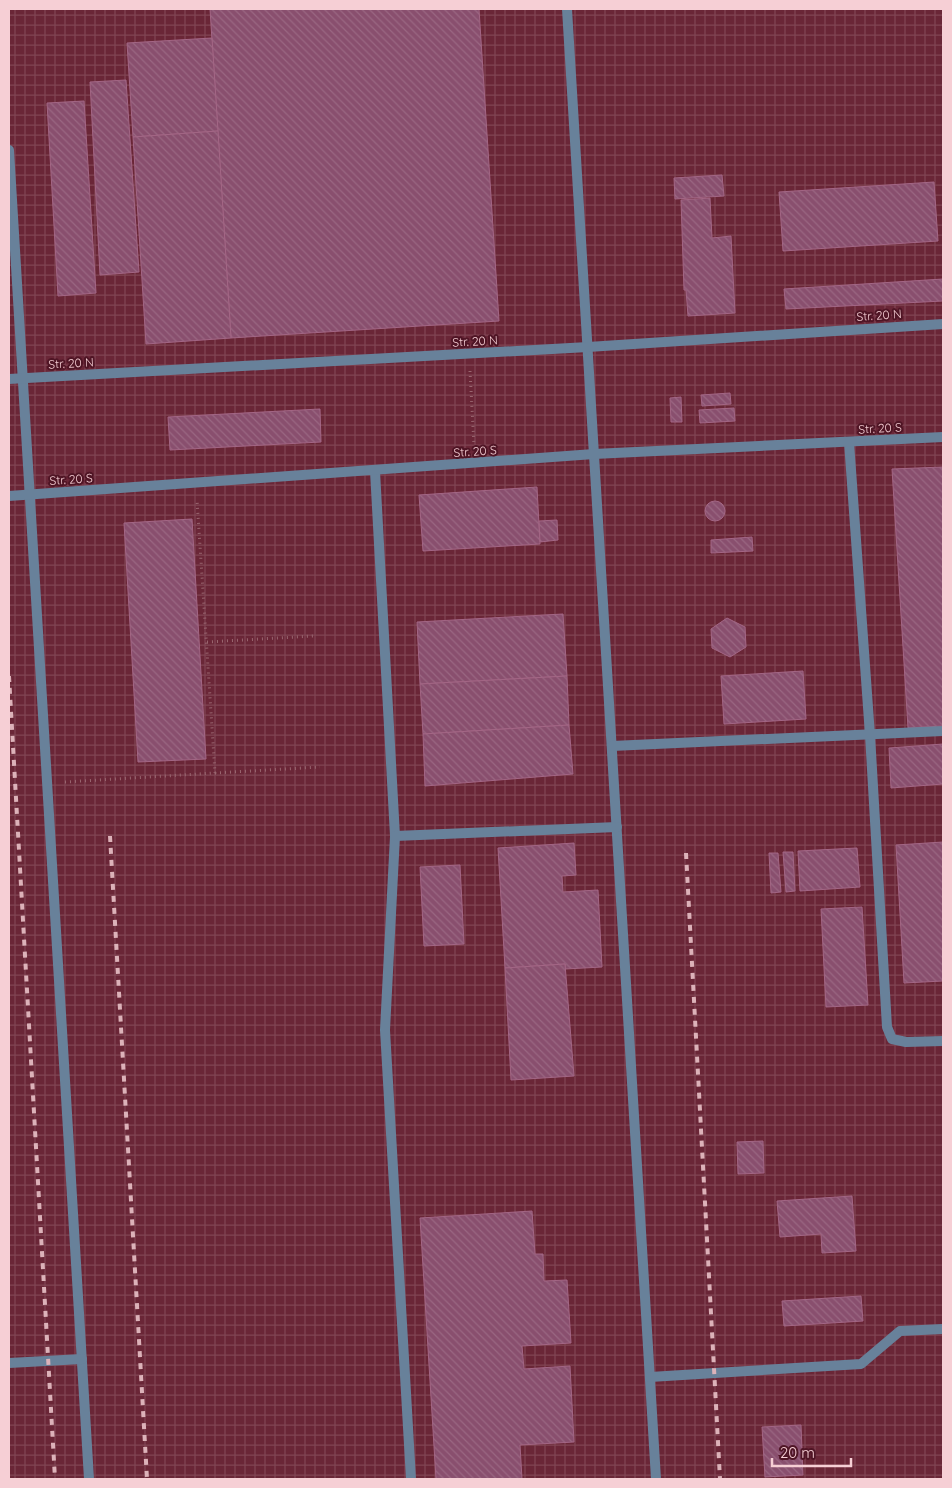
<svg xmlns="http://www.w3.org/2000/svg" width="952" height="1488" viewBox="0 0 952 1488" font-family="Quicksand,sans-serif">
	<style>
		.industrial { fill: url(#industrial-grid) }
		.building { fill: url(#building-back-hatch); stroke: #a36685 }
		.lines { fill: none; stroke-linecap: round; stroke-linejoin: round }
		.path { stroke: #996670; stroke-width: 3; stroke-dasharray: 1 4; stroke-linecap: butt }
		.service { stroke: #68819a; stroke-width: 10 }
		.rail { stroke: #dcb2b9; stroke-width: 4; stroke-dasharray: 6 6; stroke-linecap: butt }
		.labels { text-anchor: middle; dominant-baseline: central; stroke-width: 4; stroke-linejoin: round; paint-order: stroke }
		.street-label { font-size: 12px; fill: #f6cfd5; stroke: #4f1525 }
	</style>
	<defs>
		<pattern id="industrial-grid" width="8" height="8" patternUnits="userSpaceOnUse" patternTransform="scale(1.25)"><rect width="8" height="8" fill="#6a2637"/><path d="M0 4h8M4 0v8" fill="none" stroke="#804453"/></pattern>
		<pattern id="building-back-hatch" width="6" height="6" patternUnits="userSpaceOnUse" patternTransform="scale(1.25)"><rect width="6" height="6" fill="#894f6e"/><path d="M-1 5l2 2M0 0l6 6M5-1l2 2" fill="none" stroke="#9a6782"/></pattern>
	</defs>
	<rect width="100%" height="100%" fill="#5b202e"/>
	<!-- industrial -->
	<rect class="industrial" x="9" y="9" width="934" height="1470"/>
	<!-- building -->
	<g class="building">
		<path d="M210 9H479L499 321 231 338Z"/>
		<path d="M212 38 218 131 133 137 127 43Z"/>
		<path d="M126 80 139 272 100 275 90 82Z"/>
		<path d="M84 101 96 293 58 296 47 103Z"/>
		<path d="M218 131 231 338 146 344 133 137Z"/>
		<path d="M722 175 724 196 675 199 674 178Z"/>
		<path d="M934 182 938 241 783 251 779 192Z"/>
		<path d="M710 198 712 238 731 236 735 313 688 316 686 290H684L681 200Z"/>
		<path d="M943 279V301L786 309 784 289Z"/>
		<path d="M730 393 731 404 702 406 701 395Z"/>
		<path d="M681 397 682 422H671L670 398Z"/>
		<path d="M734 408 735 421 700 423 699 410Z"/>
		<path d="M320 409 321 442 170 450 168 417Z"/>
		<path d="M943 467V726L908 728 892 469Z"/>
		<path d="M537 487 540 544 423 551 419 495Z"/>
		<circle cx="715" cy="511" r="10"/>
		<path d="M192 519 206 759 138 762 124 523Z"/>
		<path d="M557 520 558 540 540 542 539 521Z"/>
		<path d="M752 537 753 551 711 553V540Z"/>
		<path d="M563 614 567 676 420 684 417 622Z"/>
		<path d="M727 618 745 627 746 647 730 657 712 648 711 629Z"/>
		<path d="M803 671 806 719 724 724 721 676Z"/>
		<path d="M567 676 569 725 423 734 420 684Z"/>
		<path d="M569 725 573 774 425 786 423 734Z"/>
		<path d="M943 744V784L891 788 889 748Z"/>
		<path d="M943 842V981L904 983 896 845Z"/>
		<path d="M574 843 576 875 562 876 563 892 598 890 602 967 565 969V964L505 968 498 848Z"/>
		<path d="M857 848 860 887 800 891 798 851Z"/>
		<path d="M783 852H793L795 891 786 892Z"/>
		<path d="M769 853H778L781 892 771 893Z"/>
		<path d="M460 865 464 944 424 946 420 867Z"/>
		<path d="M862 907 868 1005 826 1007 821 909Z"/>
		<path d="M565 964 574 1076 511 1080 505 968Z"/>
		<path d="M763 1141 764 1173 738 1174 737 1142Z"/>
		<path d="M852 1196 856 1251 822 1253 821 1234 780 1237 777 1201Z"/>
		<path d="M532 1211 535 1254H543L544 1281 567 1280 571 1343 522 1346 524 1369 570 1366 574 1442 520 1445 522 1479H436L420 1218Z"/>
		<path d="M861 1296 863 1321 784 1326 782 1301Z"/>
		<path d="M801 1425 803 1475 765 1477 762 1427Z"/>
	</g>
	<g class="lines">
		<!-- path -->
		<g class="path">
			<path d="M470 371 474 445"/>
			<path d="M207 642 313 636"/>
			<path d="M215 773 320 767"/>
			<path d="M65 782 215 773 197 500"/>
		</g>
		<!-- service -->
		<g class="service">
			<path d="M567 9 656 1479"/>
			<path d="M9 150 89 1479"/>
			<path d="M9 379 588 347 943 324"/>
			<path d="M849 442 870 735 887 1027 892 1039 906 1042 943 1041"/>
			<path d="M375 471 395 836 385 1030 411 1479"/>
			<path d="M9 496 594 454 943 437"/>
			<path d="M612 746 943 731"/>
			<path d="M395 836 617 827"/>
			<path d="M9 1363 82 1359"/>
			<path d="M650 1377 861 1364 900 1331 943 1329"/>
		</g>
		<!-- rail -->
		<g class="rail">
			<path d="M9 676 55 1479"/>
			<path d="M110 836 147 1479"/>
			<path d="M686 853 720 1479"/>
		</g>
	</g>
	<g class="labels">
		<!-- street labels -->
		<g class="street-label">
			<text transform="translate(879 315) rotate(-4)">Str. 20 N</text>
			<text transform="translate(475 341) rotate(-3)">Str. 20 N</text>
			<text transform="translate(71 363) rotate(-3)">Str. 20 N</text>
			<text transform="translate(880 428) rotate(-3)">Str. 20 S</text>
			<text transform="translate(475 451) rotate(-4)">Str. 20 S</text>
			<text transform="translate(71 479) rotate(-4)">Str. 20 S</text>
		</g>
	</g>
	<!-- border -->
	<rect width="952" height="1488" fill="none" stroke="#f6cfd5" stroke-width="20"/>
	<!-- scale -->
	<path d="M772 1458v8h79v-8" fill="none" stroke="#f6cfd5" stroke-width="2.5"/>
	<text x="780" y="1458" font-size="15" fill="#f6cfd5" stroke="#4f1525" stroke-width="4" paint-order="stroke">20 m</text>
</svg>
